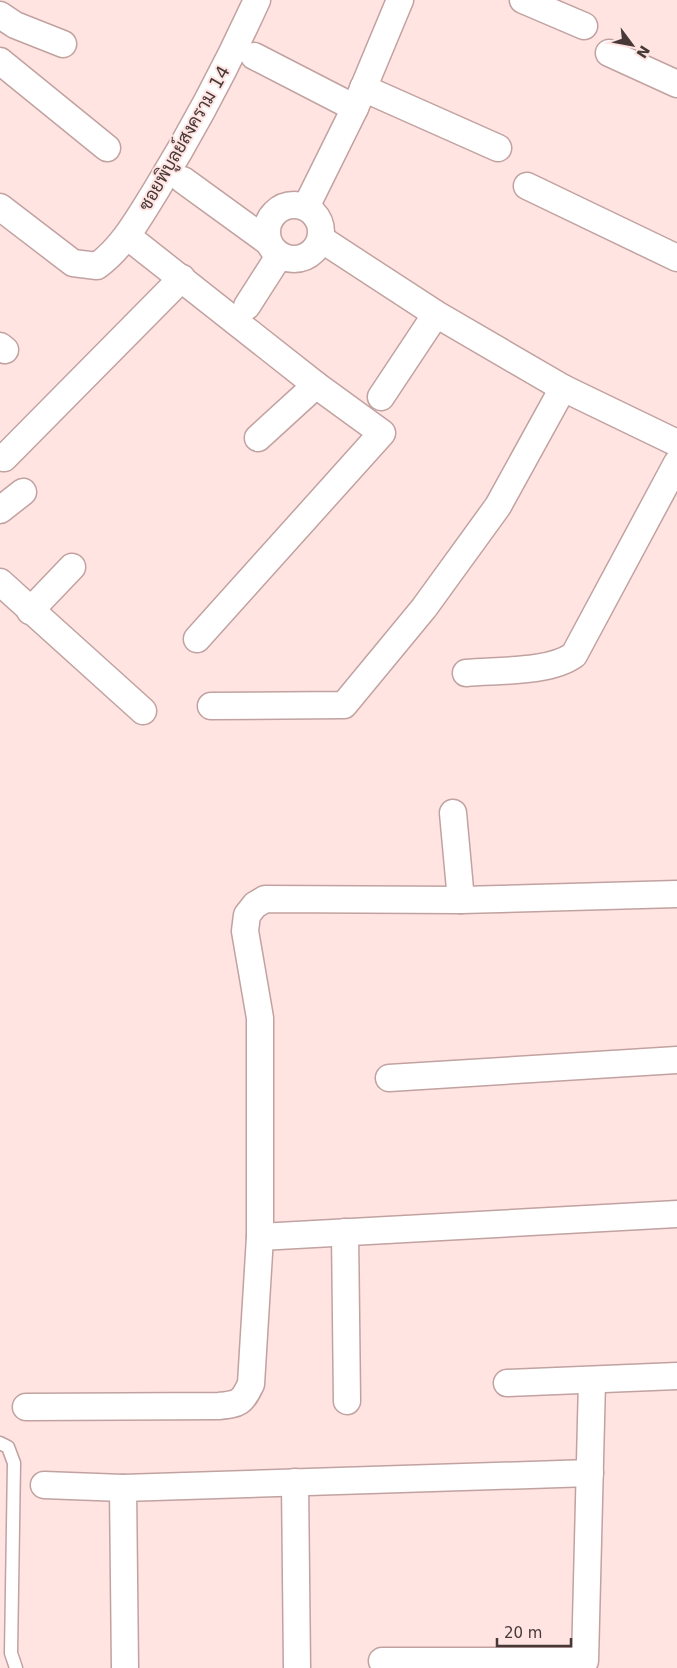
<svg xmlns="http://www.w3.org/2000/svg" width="677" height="1668" viewBox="0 0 677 1668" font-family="'DejaVu Sans',Sarabun,sans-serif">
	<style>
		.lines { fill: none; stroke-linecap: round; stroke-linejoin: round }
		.lane-casing { stroke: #c1a2a0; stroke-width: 15 }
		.street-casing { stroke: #c1a2a0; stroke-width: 29 }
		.lane { stroke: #fff; stroke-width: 12 }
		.street { stroke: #fff; stroke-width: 26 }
		.labels { text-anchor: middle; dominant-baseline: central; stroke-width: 4; stroke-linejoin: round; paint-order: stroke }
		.street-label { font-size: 18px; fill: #463938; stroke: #ffe4e2 }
	</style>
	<rect width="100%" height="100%" fill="#ffe4e2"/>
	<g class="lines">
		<!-- lane casing -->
		<g class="lane-casing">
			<path id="lane" d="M0 1443 8 1447 14 1463 11 1653 16 1668"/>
		</g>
		<!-- street casing -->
		<g class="street-casing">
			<g id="street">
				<path d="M523 0 584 26"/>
				<path d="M0 15 15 25 63 44"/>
				<path d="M609 53 677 84"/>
				<path d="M254 56 355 108"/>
				<path d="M0 61 107 148"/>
				<path d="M363 88 498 148"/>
				<path d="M183 180 267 241"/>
				<path d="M527 186 677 258"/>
				<circle cx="294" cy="232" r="27"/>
				<path d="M0 207 73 263 97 266C123 247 138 219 155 192 193 130 227 66 257 0"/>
				<path d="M306 207 355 108 400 0"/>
				<path d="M127 236 316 385 382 433 197 639"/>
				<path d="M321 239 436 314 563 388 677 443"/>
				<path d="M247 306 279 256"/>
				<path d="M0 346 5 350"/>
				<path d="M381 397 436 314"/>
				<path d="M258 438 316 385"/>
				<path d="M4 458 182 278"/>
				<path d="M0 510 23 492"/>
				<path d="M0 582 143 711"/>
				<path d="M30 611 72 567"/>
				<path d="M466 673C497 670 549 673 574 655L677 463"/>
				<path d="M211 706 344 705 424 608 498 506 563 388"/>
				<path d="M453 813 461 900"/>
				<path d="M389 1078 677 1060"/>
				<path d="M345 1232 347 1401"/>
				<path d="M260 1237 677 1214"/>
				<path d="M507 1383 677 1376"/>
				<path d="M26 1407 219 1406C239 1404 242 1403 251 1384L260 1237V1018L245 931 247 915 255 905 265 899 461 900 677 894"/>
				<path d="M295 1482 297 1668"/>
				<path d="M44 1485 123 1488 590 1473"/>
				<path d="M123 1488 125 1668"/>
				<path d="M382 1661H585L592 1381"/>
			</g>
		</g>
		<!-- lane -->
		<use href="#lane" class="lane"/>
		<!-- street -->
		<use href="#street" class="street"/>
	</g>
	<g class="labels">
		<!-- street labels -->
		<g class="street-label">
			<text transform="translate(184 138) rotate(-60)">ซอยพิบูลย์สงคราม 14</text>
		</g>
	</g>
	<!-- north arrow -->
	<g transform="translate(632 45) rotate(122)" stroke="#ffe4e2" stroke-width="4" paint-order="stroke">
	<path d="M0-4L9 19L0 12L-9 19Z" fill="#463938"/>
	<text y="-8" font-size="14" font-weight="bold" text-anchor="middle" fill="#463938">N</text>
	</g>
	<!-- scale -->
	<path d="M497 1638v8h74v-8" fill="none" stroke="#463938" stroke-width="2.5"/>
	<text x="504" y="1638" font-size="15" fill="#463938" stroke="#ffe4e2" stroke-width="4" paint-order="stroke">20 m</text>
</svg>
